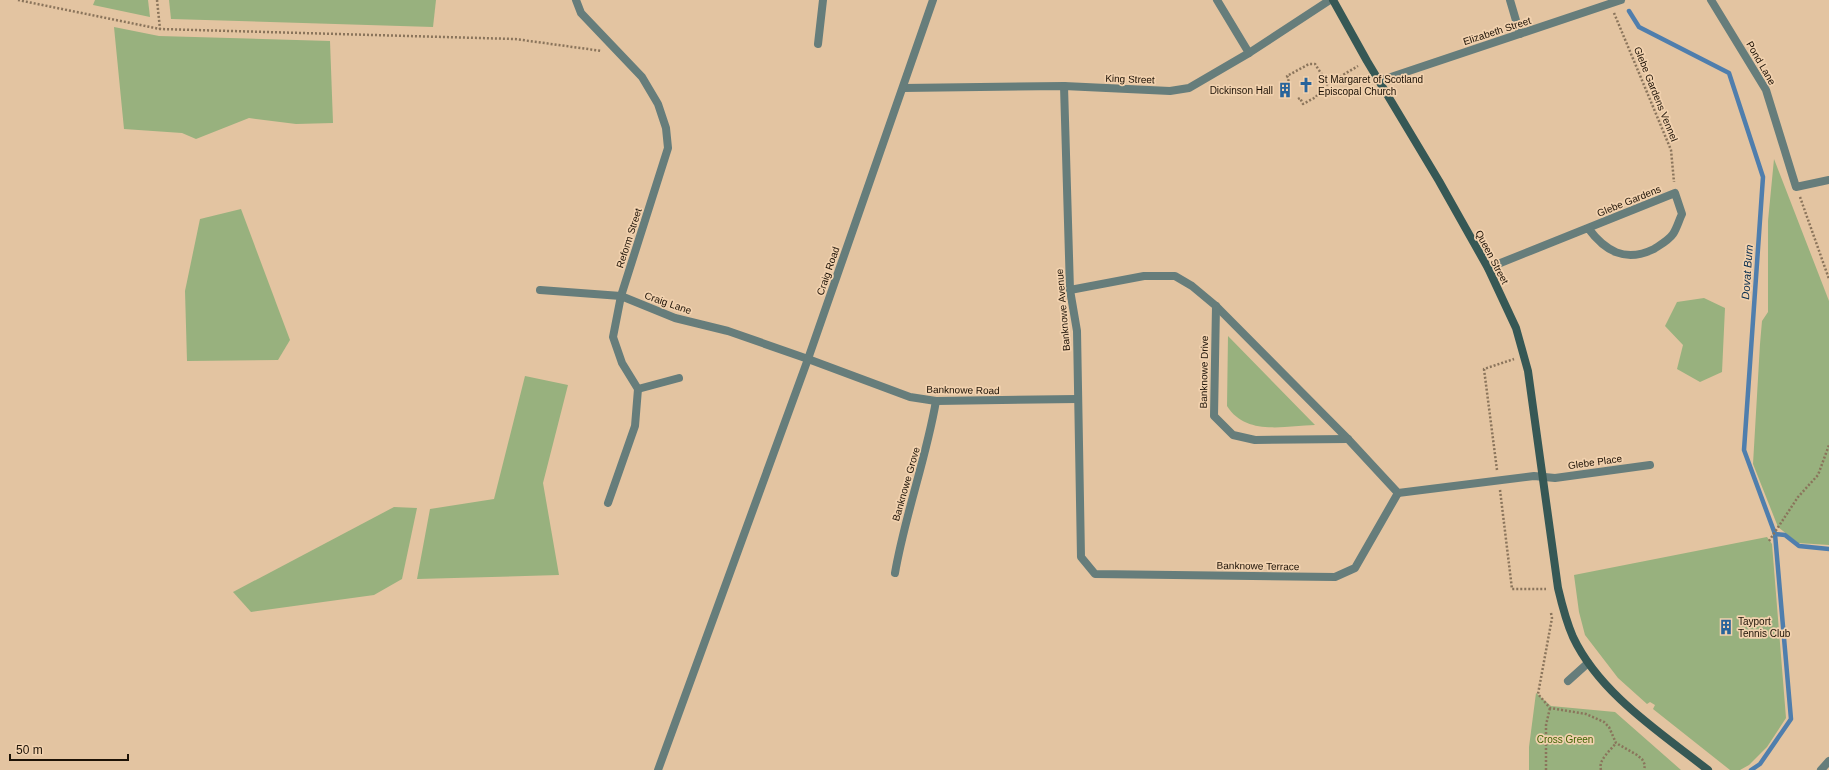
<svg xmlns="http://www.w3.org/2000/svg" width="1829" height="770" viewBox="0 0 1829 770" font-family="Arial,sans-serif">
	<style>
		.green { fill: #98b17e }
		.lines { fill: none; stroke-linecap: round; stroke-linejoin: round }
		.stream { stroke: #4f7ead; stroke-width: 4.5 }
		.path { stroke: #8a745b; stroke-width: 2.5; stroke-dasharray: 2 2; stroke-linecap: butt }
		.service { stroke: #667d7b; stroke-width: 8 }
		.minor { stroke: #667d7b; stroke-width: 8 }
		.secondary { stroke: #365855; stroke-width: 8 }
		.labels { text-anchor: middle; dominant-baseline: central; stroke-width: 3.5; stroke-linejoin: round; paint-order: stroke }
		.street-label { font-size: 10px; fill: #1d1206; stroke: #f1d1ae }
		.poi-label { font-size: 10px; fill: #1d1206; stroke: #f1d1ae; text-anchor: start }
		.park-label { font-size: 10px; fill: #406304; stroke: #f1d1ae }
		.water-label { font-size: 11px; font-style: italic; fill: #092e4e; stroke: #f1d1ae }
	</style>
	<rect width="100%" height="100%" fill="#e3c4a1"/>
	<!-- green -->
	<g class="green">
		<path d="M95 0H148L150 17 93 5Z"/>
		<path d="M169 0H436L433 27 171 19Z"/>
		<path d="M114 27 159 36 330 41 333 123 296 124 249 118 196 139 182 133 124 129Z"/>
		<path d="M1774 159 1829 301V545L1798 543 1778 527 1753 464 1760 344 1762 321 1768 312V221Z"/>
		<path d="M241 209 290 340 278 360 187 361 185 291 200 219Z"/>
		<path d="M1704 298 1725 308 1722 372 1700 382 1677 369 1683 345 1665 326 1677 302Z"/>
		<path d="M1228 336 1315 425C1284 426 1246 436 1227 406Z"/>
		<path d="M525 376 568 385 543 483 559 575 417 579 430 509 494 499Z"/>
		<path d="M394 507 417 508 402 579 374 595 251 612 233 592Z"/>
		<path d="M1767 537 1772 544 1786 718 1767 747 1749 765 1740 770H1730L1653 709 1655 705 1650 702 1647 704 1618 678 1585 635 1579 612 1574 575Z"/>
		<path d="M1536 693 1551 706 1615 712 1681 770H1529V747Z"/>
	</g>
	<g class="lines">
		<!-- stream -->
		<g class="stream">
			<path d="M1629 11 1639 27 1729 73 1763 177 1744 450 1775 534 1791 719 1760 764 1751 770"/>
			<path d="M1775 534 1785 535 1799 546 1829 549"/>
		</g>
		<!-- path -->
		<g class="path">
			<path d="M18 0 160 29 515 39 602 51"/>
			<path d="M157 0 160 29"/>
			<path d="M1614 13 1671 150 1674 182"/>
			<path d="M1288 81 1289 79 1287 76 1309 64H1315L1328 84"/>
			<path d="M1298 99 1300 98 1303 104 1316 97 1321 88 1358 66"/>
			<path d="M1800 197 1829 279"/>
			<path d="M1497 470 1484 369 1514 359"/>
			<path d="M1500 490 1512 589H1546"/>
			<path d="M1769 541 1798 497 1818 475 1829 445"/>
			<path d="M1551 613 1552 618 1538 694 1550 708 1586 714 1604 722 1609 727 1616 743 1637 755 1642 759 1645 765 1644 770"/>
			<path d="M1546 770V725L1550 708"/>
			<path d="M1601 770C1598 760 1610 751 1616 743"/>
		</g>
		<!-- service -->
		<g class="service">
			<path d="M818 44 823 0"/>
			<path d="M1568 681 1588 663"/>
		</g>
		<!-- minor -->
		<g class="minor">
			<path d="M576 0 581 13 642 77 658 104 666 128 668 148 621 296 613 337 622 363 638 389 635 426 608 503"/>
			<path d="M1217 0 1249 53"/>
			<path d="M1510 0 1520 34"/>
			<path d="M1711 0 1766 90 1796 187 1829 180"/>
			<path d="M1379 81 1621 0"/>
			<path d="M1064 86 1070 290 1077 331 1081 557 1095 574 1335 577 1355 568 1398 493"/>
			<path d="M903 88 1064 86 1170 91 1189 88 1249 53 1330 0"/>
			<path d="M1488 268 1675 193 1682 214C1679 220 1677 228 1673 234 1669 240 1660 245 1654 249 1625 263 1605 251 1588 228"/>
			<path d="M540 290 621 296 675 318 728 331 808 359 910 397 936 401 1077 399"/>
			<path d="M1070 290 1144 276H1175L1192 286 1216 306 1348 439 1398 493 1534 476 1555 478 1650 465"/>
			<path d="M1216 306 1214 416 1233 435 1255 440 1348 439"/>
			<path d="M638 389 679 378"/>
			<path d="M895 573C905 515 926 459 936 401"/>
			<path d="M658 770 808 359 933 0"/>
			<path d="M1821 770 1829 761"/>
		</g>
		<!-- secondary -->
		<path class="secondary" d="M1333 0 1367 61 1439 181 1488 268 1516 328 1528 371 1558 588C1562 605 1566 621 1573 637 1600 694 1660 732 1708 770"/>
	</g>
	<!-- icons -->
	<defs>
		<g id="church-bare" transform="scale(1.2)"><path d="M-1.2-6h2.4v3.5h3.3v2.4h-3.3V6h-2.4V-.1h-3.3v-2.4h3.3Z" fill="#28649b" stroke="#f1d1ae" stroke-width="2.5" paint-order="stroke"/></g>
		<g id="building-bare" transform="scale(1.2)"><path d="M-4-6H4V6H1V3H-1V6H-4ZM-2.5-4.3h1.7v1.8h-1.7ZM.8-4.3h1.7v1.8H.8ZM-2.5-1h1.7V.8h-1.7ZM.8-1h1.7V.8H.8Z" fill="#28649b" stroke="#f1d1ae" stroke-width="2.5" paint-order="stroke"/></g>
	</defs>
	<g fill-rule="evenodd">
		<use href="#church-bare" x="1306" y="85"/>
		<use href="#building-bare" x="1285" y="90"/>
		<use href="#building-bare" x="1726" y="627"/>
	</g>
	<g class="labels">
		<!-- street labels -->
		<g class="street-label">
			<text transform="translate(1497 31) rotate(-18)">Elizabeth Street</text>
			<text transform="translate(1761 63) rotate(60)">Pond Lane</text>
			<text transform="translate(1130 79) rotate(2)">King Street</text>
			<text transform="translate(1656 94) rotate(68)">Glebe Gardens Vennel</text>
			<text transform="translate(1629 201) rotate(-22)">Glebe Gardens</text>
			<text transform="translate(629 238) rotate(-72)">Reform Street</text>
			<text transform="translate(1492 257) rotate(62)">Queen Street</text>
			<text transform="translate(828 271) rotate(-71)">Craig Road</text>
			<text transform="translate(668 303) rotate(19)">Craig Lane</text>
			<text transform="translate(1063 310) rotate(-95)">Banknowe Avenue</text>
			<text transform="translate(1204 372) rotate(-89)">Banknowe Drive</text>
			<text transform="translate(963 390) rotate(1)">Banknowe Road</text>
			<text transform="translate(1595 462) rotate(-8)">Glebe Place</text>
			<text transform="translate(906 484) rotate(-74)">Banknowe Grove</text>
			<text transform="translate(1258 566) rotate(1)">Banknowe Terrace</text>
		</g>
		<!-- poi labels -->
		<g class="poi-label">
			<text x="1318" y="79">St Margaret of Scotland<tspan x="1318" dy="12">Episcopal Church</tspan></text>
			<text x="1273" y="90" text-anchor="end">Dickinson Hall</text>
			<text x="1738" y="621">Tayport<tspan x="1738" dy="12">Tennis Club</tspan></text>
		</g>
		<!-- park labels -->
		<g class="park-label">
			<text x="1565" y="739">Cross Green</text>
		</g>
		<!-- water labels -->
		<g class="water-label">
			<text transform="translate(1747 272) rotate(-86)">Dovat Burn</text>
		</g>
	</g>
	<!-- scale -->
	<path d="M10 754v6h118v-6" fill="none" stroke="#1d1206" stroke-width="2"/>
	<text x="16" y="754" font-size="12" fill="#1d1206" stroke="#f1d1ae" stroke-width="3" paint-order="stroke">50 m</text>
</svg>
